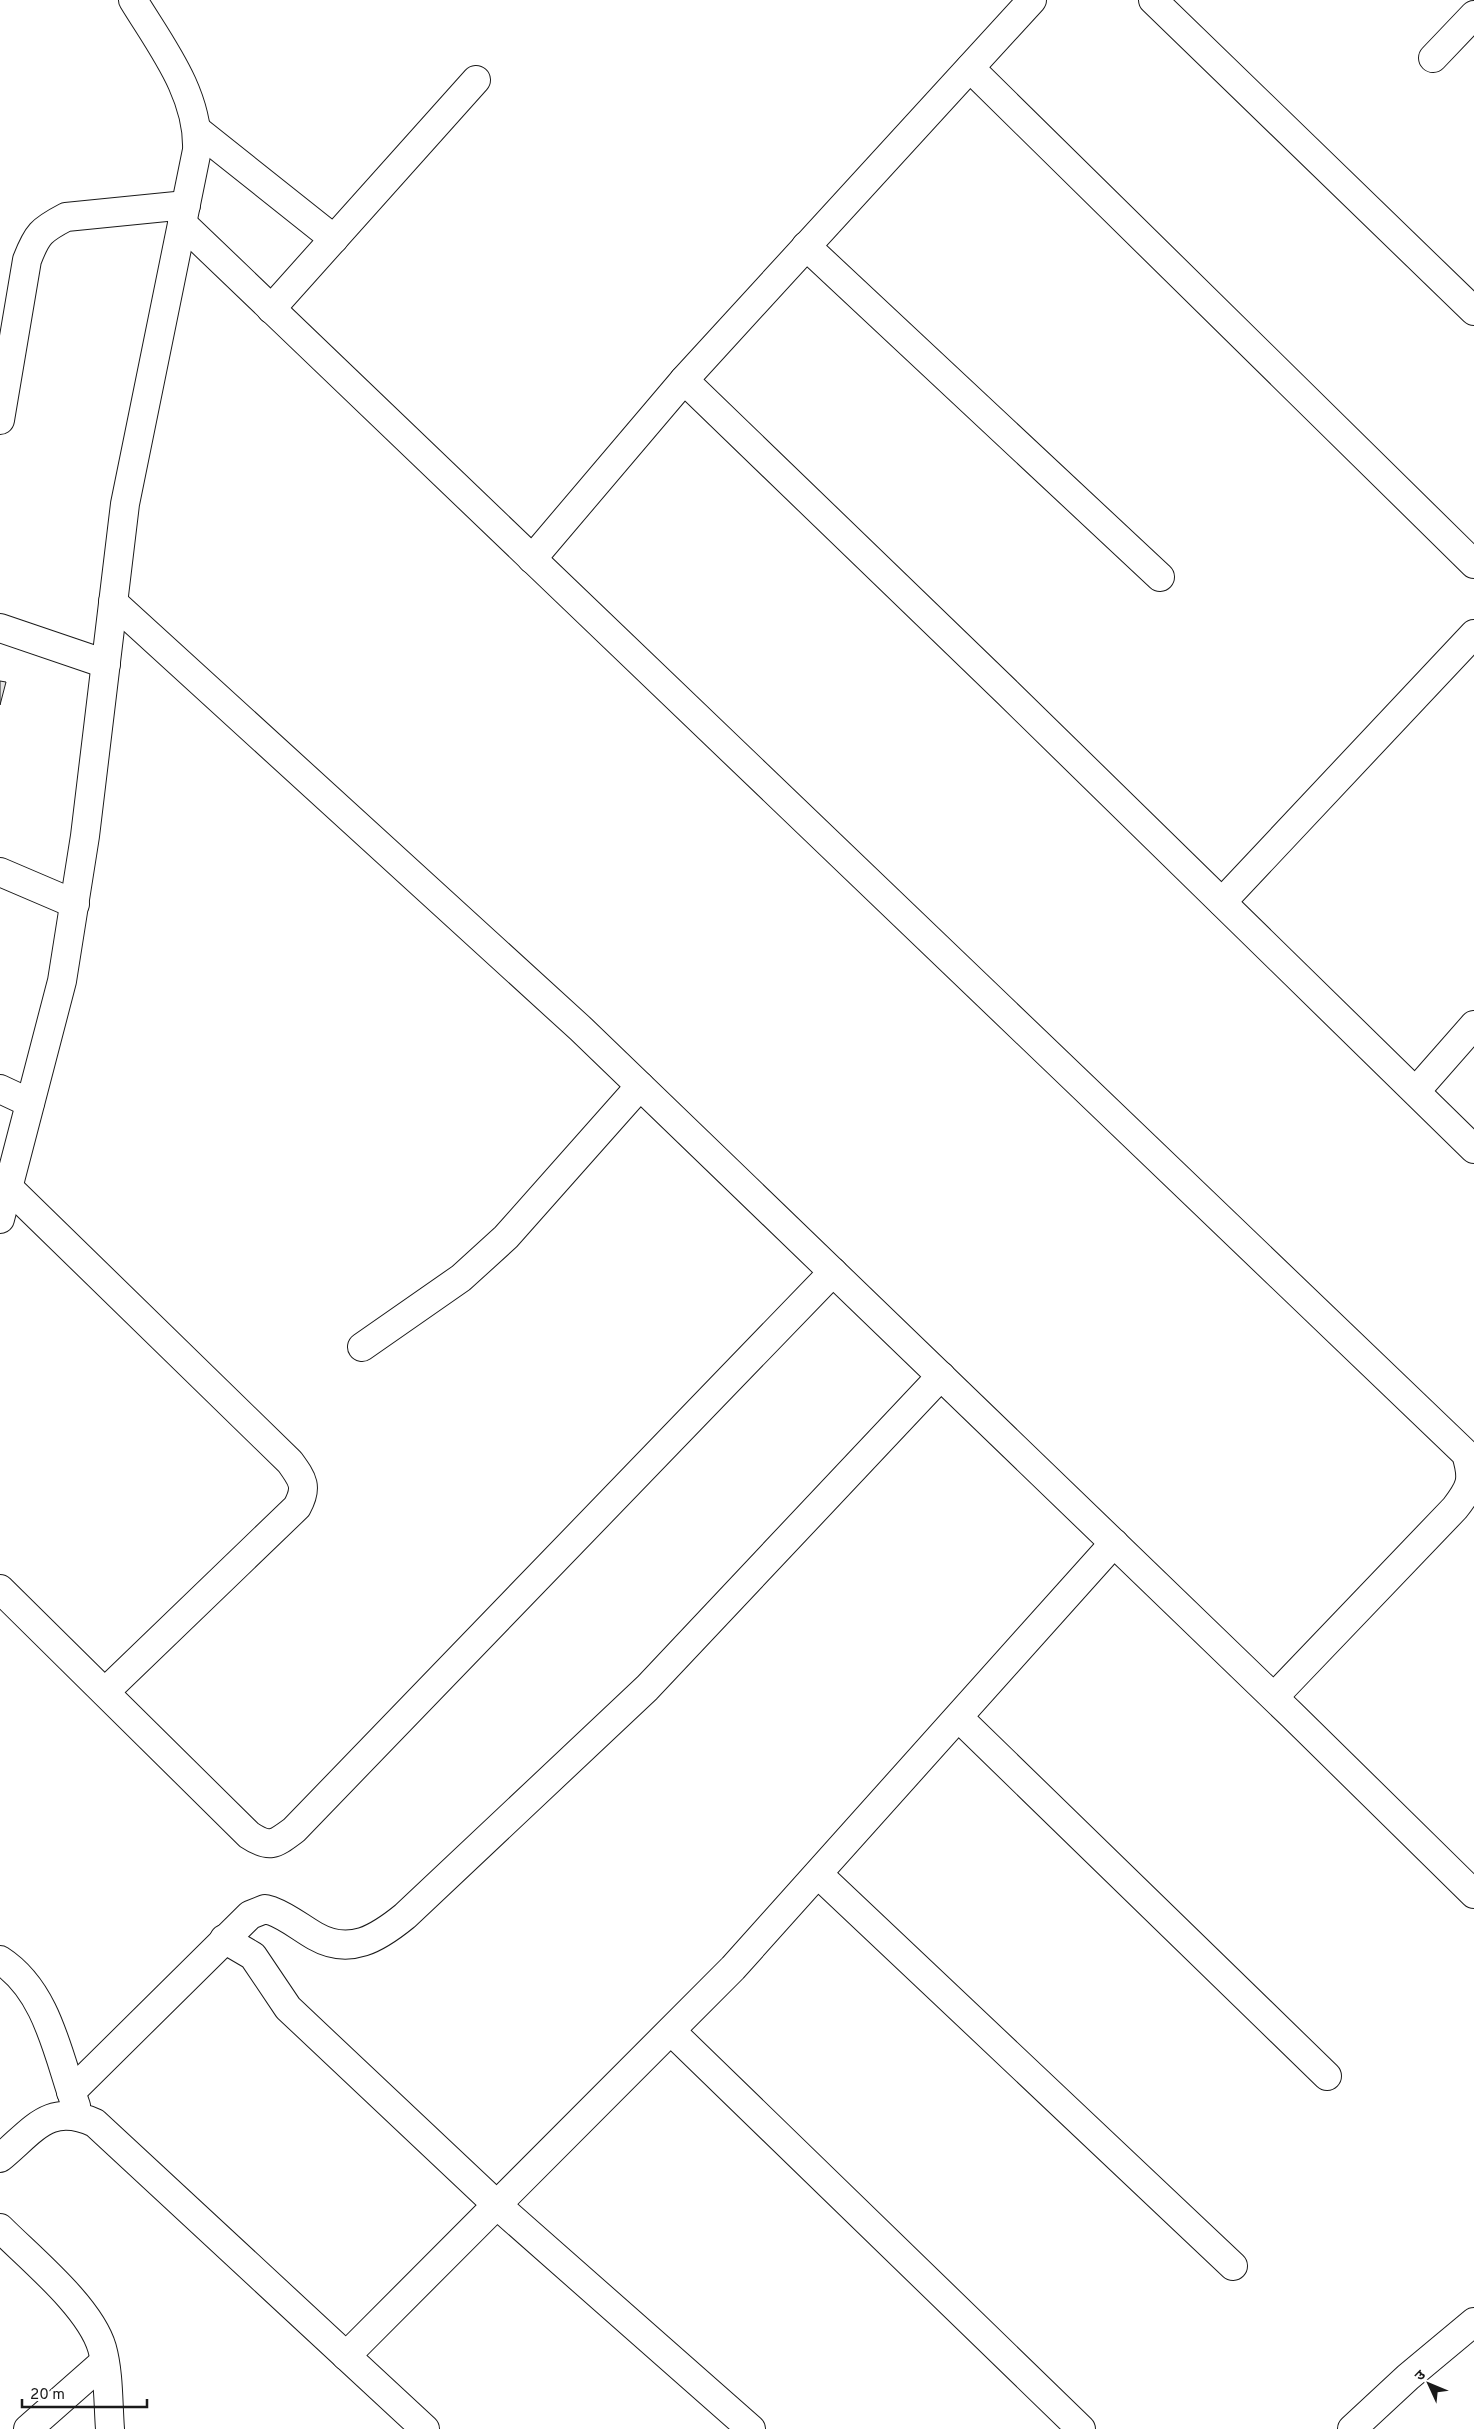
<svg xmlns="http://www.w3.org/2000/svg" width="1474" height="2429" viewBox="0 0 1474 2429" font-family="Overpass,'Noto Sans Devanagari',sans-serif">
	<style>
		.building { fill: #e6e6e6; stroke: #1a1a1a }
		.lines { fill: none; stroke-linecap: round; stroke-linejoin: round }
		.street-casing { stroke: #1a1a1a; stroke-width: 30 }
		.street { stroke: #fff; stroke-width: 28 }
	</style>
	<rect width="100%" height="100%" fill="#fff"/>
	<!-- building -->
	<path class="building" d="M0 681 6 682 0 705Z"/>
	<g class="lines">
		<!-- street casing -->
		<g class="street-casing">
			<g id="street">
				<path d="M1153 0 1474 311"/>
				<path d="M1433 58 1474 15"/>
				<path d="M970 68 1474 564"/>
				<path d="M197 130 334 239"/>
				<path d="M182 223 1466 1454C1474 1480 1471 1487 1455 1508L1274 1697"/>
				<path d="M806 246 1160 577"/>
				<path d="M271 309 476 80"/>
				<path d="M684 380 1009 694 1474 1149"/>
				<path d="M0 420 27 260C37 234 41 230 66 217L186 205"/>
				<path d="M532 559 684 380 1032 0"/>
				<path d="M113 602 581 1029 1293 1716 1474 1894"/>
				<path d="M0 628 106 664"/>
				<path d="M0 872 75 904"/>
				<path d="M1222 902 1474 634"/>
				<path d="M0 1089 30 1103"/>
				<path d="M1416 1091 1474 1025"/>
				<path d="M8 1187 290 1462C303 1480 308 1487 297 1507L105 1692"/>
				<path d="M0 1219 62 981 85 836 125 504 197 150C199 94 161 46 133 0"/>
				<path d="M362 1347 461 1278 506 1237 640 1086"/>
				<path d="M0 1589 249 1835C270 1849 275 1844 294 1830L833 1272"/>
				<path d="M959 1718 1327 2076"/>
				<path d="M818 1874 1233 2266"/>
				<path d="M224 1939 253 1956 288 2008 497 2205 751 2429"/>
				<path d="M0 1960C48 1991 58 2056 76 2106"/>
				<path d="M671 2031 1081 2429"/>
				<path d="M71 2092 250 1915 265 1909 272 1911C288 1917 301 1928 315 1936 350 1956 378 1938 405 1916L647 1688 941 1376"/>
				<path d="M0 2158C34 2130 49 2102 95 2123L425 2429"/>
				<path d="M0 2228C31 2259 90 2307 102 2348 109 2373 108 2403 110 2429"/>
				<path d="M346 2356 733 1968 1114 1543"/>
				<path d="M28 2429 104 2362"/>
				<path d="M1352 2429 1408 2377 1474 2322"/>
			</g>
		</g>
		<!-- street -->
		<use href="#street" class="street"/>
	</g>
	<!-- north arrow -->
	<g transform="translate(1429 2384) rotate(314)" stroke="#ffffff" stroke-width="4" paint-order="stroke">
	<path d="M0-4L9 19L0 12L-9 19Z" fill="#1a1a1a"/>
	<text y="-8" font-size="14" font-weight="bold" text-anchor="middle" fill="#1a1a1a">उ</text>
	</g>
	<!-- scale -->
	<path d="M22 2399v8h125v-8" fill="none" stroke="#1a1a1a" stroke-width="2.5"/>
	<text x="30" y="2399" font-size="15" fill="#1a1a1a" stroke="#ffffff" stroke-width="4" paint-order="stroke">20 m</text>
</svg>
